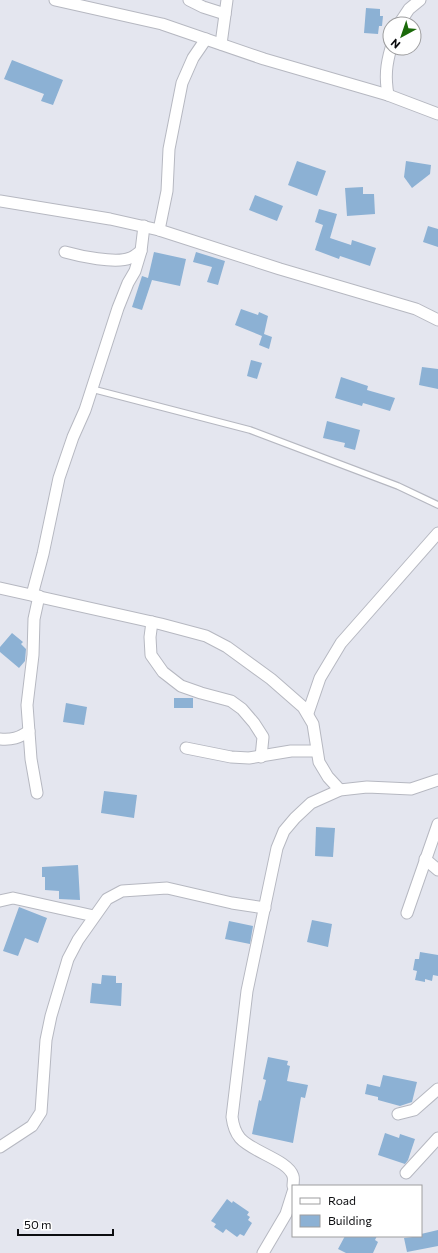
<svg xmlns="http://www.w3.org/2000/svg" width="438" height="1253" viewBox="0 0 438 1253" font-family="Commissioner,sans-serif">
	<style>
		.building { fill: #8cb1d4 }
		.lines { fill: none; stroke-linecap: round; stroke-linejoin: round }
		.lane-casing { stroke: #b6b8c1; stroke-width: 8 }
		.street-casing { stroke: #b6b8c1; stroke-width: 13 }
		.lane { stroke: #fff; stroke-width: 5.5 }
		.street { stroke: #fff; stroke-width: 11 }
	</style>
	<rect width="100%" height="100%" fill="#e4e6ef"/>
	<!-- building -->
	<g class="building">
		<path d="M366 8 380 9V16H383L382 26H379L378 34 364 33Z"/>
		<path d="M12 60 63 80 53 105 41 101 44 94 4 79Z"/>
		<path d="M297 161 326 171 317 196 288 185Z"/>
		<path d="M406 161 431 165 430 174 412 188 404 177Z"/>
		<path d="M363 187V194H374L375 214 347 216 345 188Z"/>
		<path d="M255 195 283 206 277 221 249 210Z"/>
		<path d="M319 209 337 214 330 238 351 245 352 240 376 248 370 266 340 256 339 259 315 250 323 225 315 222Z"/>
		<path d="M428 226 438 229V247L423 242Z"/>
		<path d="M154 252 186 259 180 286 152 280 142 310 132 307 142 276 148 278Z"/>
		<path d="M196 252 225 261 218 285 207 282 212 267 193 262Z"/>
		<path d="M241 309 258 315 259 312 268 316 264 334 272 337 269 349 259 345 262 336 235 325Z"/>
		<path d="M251 360 262 363 257 379 247 376Z"/>
		<path d="M422 367 438 369V389L419 385Z"/>
		<path d="M341 377 368 386 367 390 395 398 390 411 363 403 362 406 335 398Z"/>
		<path d="M327 421 360 430 355 450 344 447 345 443 323 438Z"/>
		<path d="M12 633 23 642 21 644 26 649 25 661 19 668 0 652V647Z"/>
		<rect x="174" y="698" width="19" height="10"/>
		<path d="M66 703 87 707 84 725 63 722Z"/>
		<path d="M104 791 137 795 134 818 101 813Z"/>
		<path d="M316 827 335 828 333 857 315 856Z"/>
		<path d="M78 865 80 900 59 899V891L45 890V877H42V867Z"/>
		<path d="M19 907 47 918 38 943 25 938 18 956 3 951Z"/>
		<path d="M312 920 332 924 328 947 307 942Z"/>
		<path d="M229 921 253 926 250 944 225 939Z"/>
		<path d="M420 952 438 955V976L433 975 432 981 425 979V982L415 980 417 971 413 970 415 959H419Z"/>
		<path d="M102 975 116 976V983H122L121 1006 90 1003 92 983 101 984Z"/>
		<path d="M268 1057 288 1061 287 1065 290 1066 287 1081 308 1085 305 1098 301 1097 293 1143 252 1134 259 1100 261 1101 266 1080 263 1079Z"/>
		<path d="M383 1075 417 1082 412 1102 400 1106 378 1100V1097L365 1094 367 1084 380 1087Z"/>
		<path d="M385 1133 399 1138 400 1134 415 1139 408 1160 405 1164 378 1155Z"/>
		<path d="M227 1199 232 1203 233 1201 249 1212 247 1215 250 1217 248 1220 252 1223 244 1236 240 1234 237 1237 226 1229 223 1233 214 1227 216 1224 211 1221Z"/>
		<path d="M438 1230V1246L407 1252 404 1238 421 1236V1234Z"/>
		<path d="M345 1236H377L375 1240 378 1242 373 1253H346L338 1249Z"/>
	</g>
	<g class="lines">
		<!-- lane casing -->
		<g class="lane-casing">
			<path id="lane" d="M92 389 250 430 398 486 438 505"/>
		</g>
		<!-- street casing -->
		<g class="street-casing">
			<g id="street">
				<path d="M55 0 162 24 264 59 388 95 438 114"/>
				<path d="M189 0 203 7 225 14"/>
				<path d="M399 24 409 9 420 0"/>
				<path d="M221 44 227 0"/>
				<path d="M388 95C385 77 386 65 391 48"/>
				<path d="M0 201 110 219 159 230 280 269 416 309 438 320"/>
				<path d="M159 230 167 191 169 149 182 83 193 58 206 39"/>
				<path d="M65 252C79 256 116 264 130 258 134 257 138 253 141 251"/>
				<path d="M0 588 161 624 206 636 227 647 271 679 303 707 313 724 319 762 328 777 340 790"/>
				<path d="M32 595 43 554 59 478 73 437 85 410 118 308 128 283 135 271 141 251 144 226"/>
				<path d="M152 622 150 637 151 655 163 672 181 686 201 693 231 701 242 709 254 723 263 737 261 757"/>
				<path d="M308 713 320 678 341 643 438 533"/>
				<path d="M0 739C12 740 19 738 29 731"/>
				<path d="M186 748 231 757 249 758 291 751H316"/>
				<path d="M37 793 31 759 27 705 33 655 34 619 39 596"/>
				<path d="M425 859 438 870"/>
				<path d="M0 901 13 898 94 916"/>
				<path d="M407 913 438 824"/>
				<path d="M398 1114 414 1110 438 1089"/>
				<path d="M0 1147 32 1126 41 1112 46 1040 51 1016 68 959 78 940 107 899 122 891 167 888 232 903 265 908"/>
				<path d="M406 1173 438 1138"/>
				<path d="M293 1186C293 1183 294 1179 293 1176 288 1160 252 1152 240 1138 235 1132 233 1125 232 1117L247 991 277 848 284 831 295 818 311 803 340 790 367 787 411 789 438 780"/>
				<path d="M263 1253 286 1214 293 1192"/>
			</g>
		</g>
		<!-- lane -->
		<use href="#lane" class="lane"/>
		<!-- street -->
		<use href="#street" class="street"/>
	</g>
	<!-- legend -->
	<rect x="292" y="1185" width="130" height="52" fill="#ffffff" stroke="#9e9e9f"/>
	<rect x="300" y="1198" width="20" height="6" fill="#ffffff" stroke="#9e9e9f"/>
	<text x="328" y="1205" font-size="12" fill="#0c0d10">Road</text>
	<rect x="300" y="1215" width="20" height="12" fill="#8cb1d4" stroke="#9e9e9f"/>
	<text x="328" y="1225" font-size="12" fill="#0c0d10">Building</text>
	<!-- north arrow -->
	<g transform="translate(402 36) rotate(220)"><circle r="19" fill="#ffffff" stroke="#9e9e9f"/>
	<path d="M0-3L7 15L0 10L-7 15Z" fill="#1b690a"/>
	<text y="-6" font-size="11" font-weight="bold" text-anchor="middle" fill="#0c0d10">N</text>
	</g>
	<!-- scale -->
	<path d="M18 1229v6h95v-6" fill="none" stroke="#0c0d10" stroke-width="2"/>
	<text x="24" y="1229" font-size="12" fill="#0c0d10" stroke="#ffffff" stroke-width="3" paint-order="stroke">50 m</text>
</svg>
